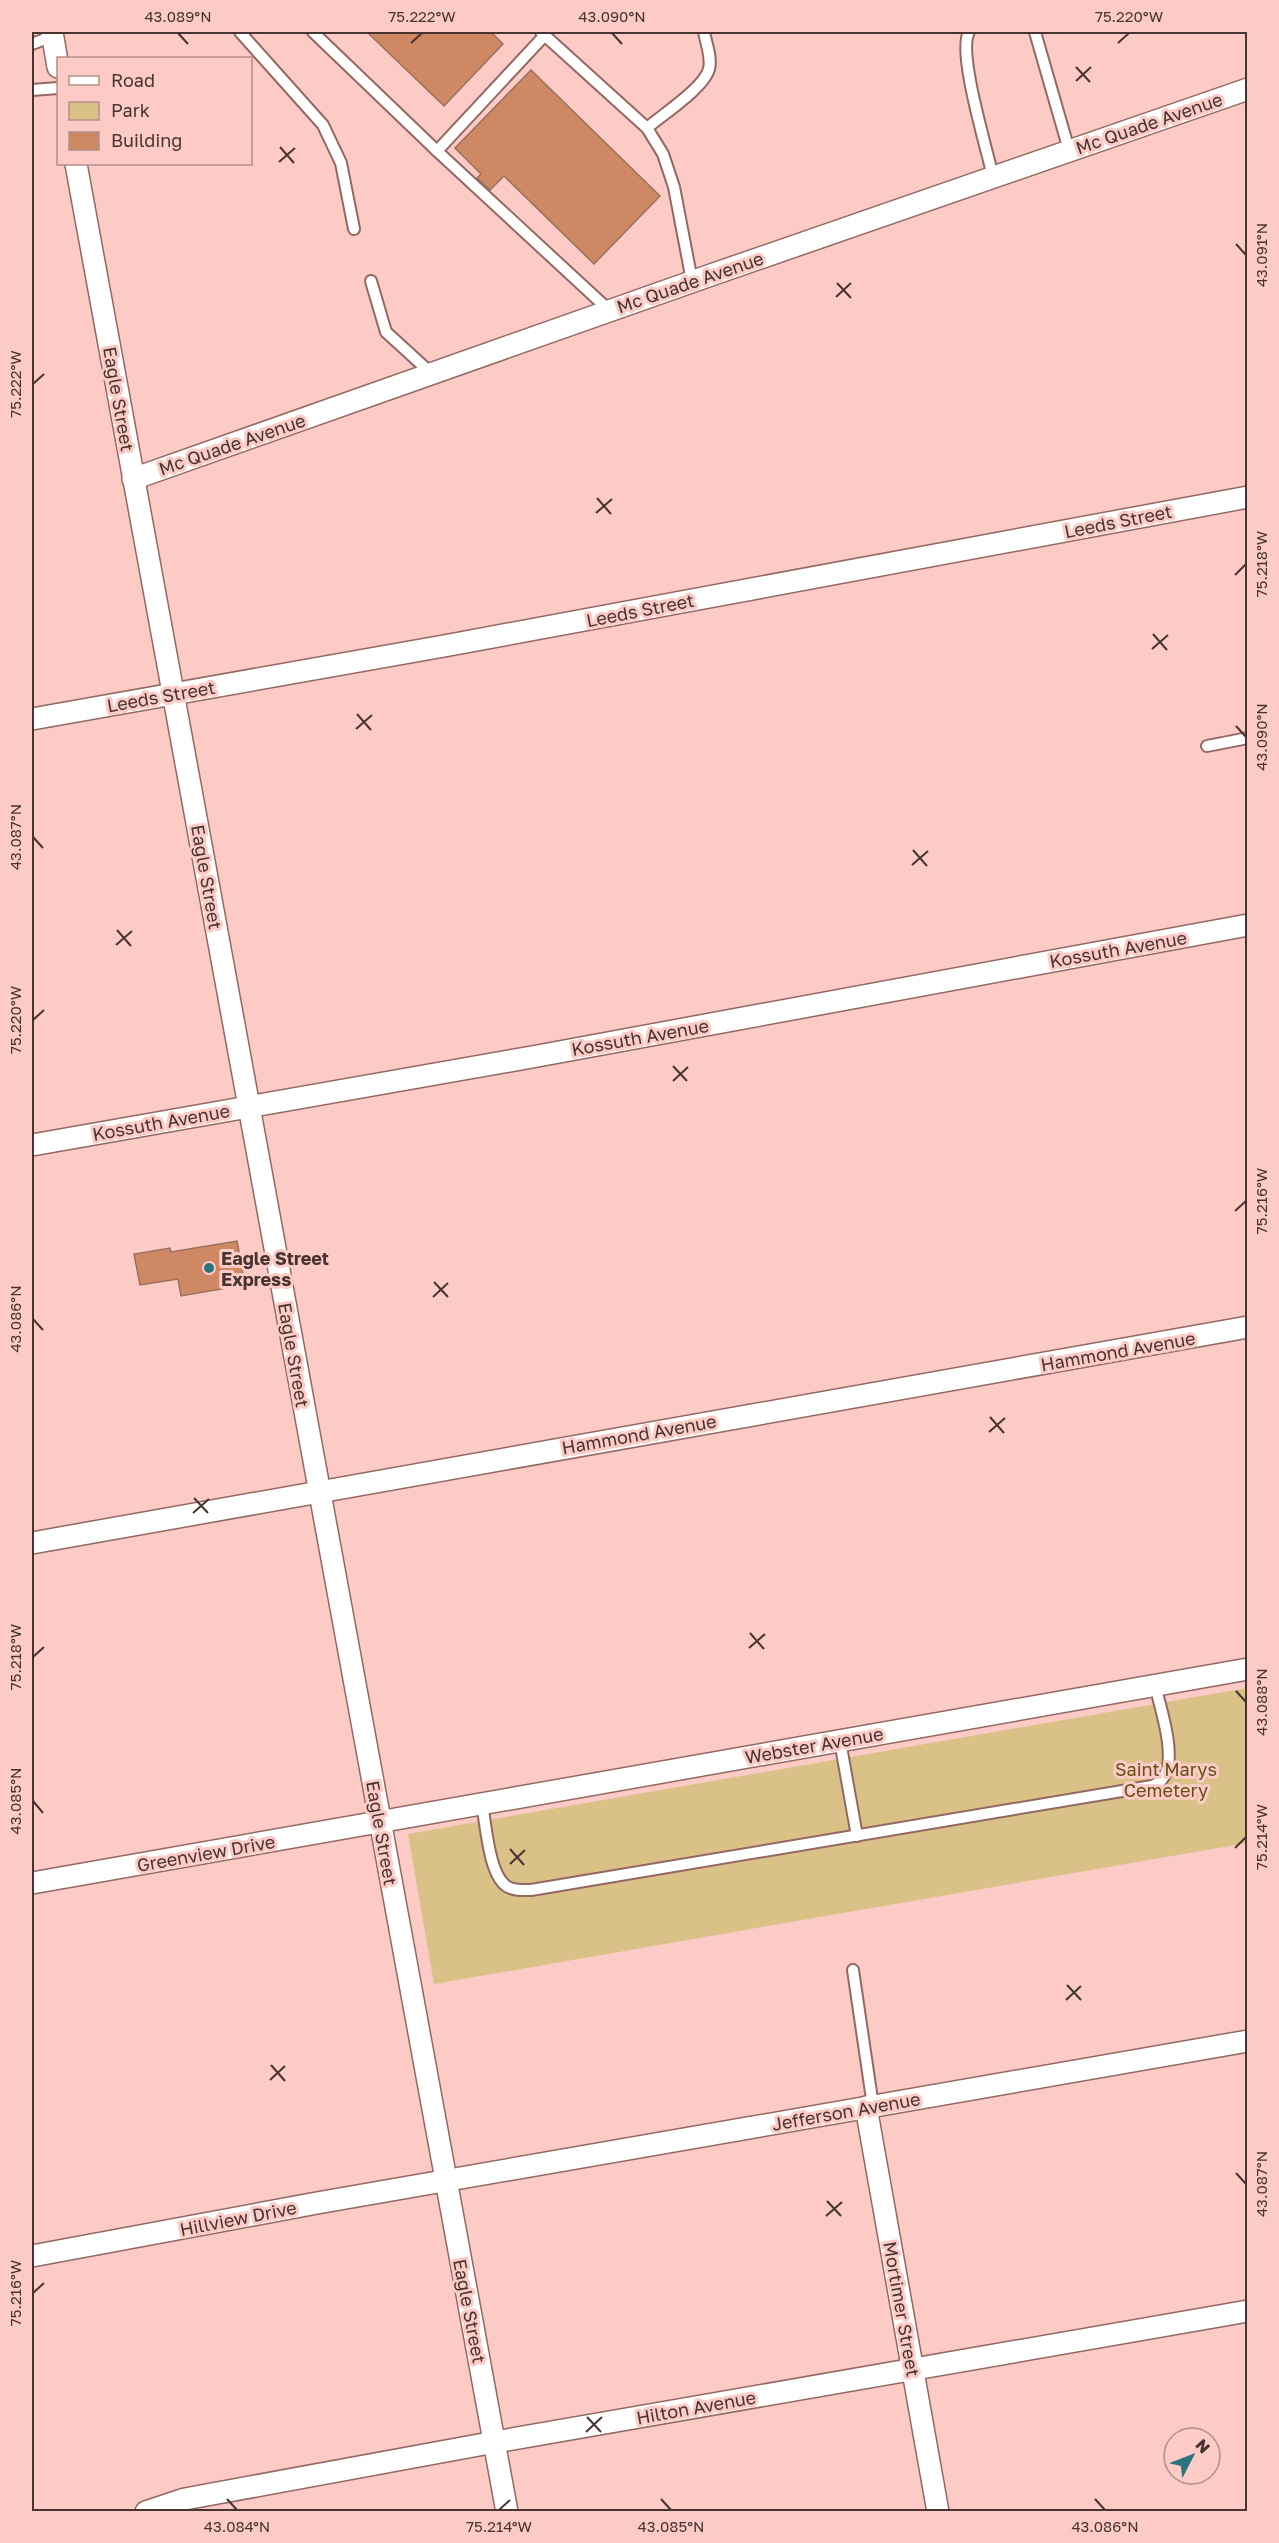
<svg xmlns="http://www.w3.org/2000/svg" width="1279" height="2543" viewBox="0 0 1279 2543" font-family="'Golos Text',sans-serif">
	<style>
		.green { fill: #dac188 }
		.building { fill: #cf8864; stroke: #98725f; stroke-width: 1.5 }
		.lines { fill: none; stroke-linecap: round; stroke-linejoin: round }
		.lane-casing { stroke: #936862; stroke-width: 14 }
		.street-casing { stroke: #936862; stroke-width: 24 }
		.lane { stroke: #fff; stroke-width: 10 }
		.street { stroke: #fff; stroke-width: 21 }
		.ticks { fill: none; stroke: #473431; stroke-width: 2 }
		.poi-dot { fill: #2b747d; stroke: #fccbc5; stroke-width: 2 }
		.labels { text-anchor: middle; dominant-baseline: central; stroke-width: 6; stroke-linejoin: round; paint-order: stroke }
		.street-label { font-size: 18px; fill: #473431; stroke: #fccbc5 }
		.poi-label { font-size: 18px; font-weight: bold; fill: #473431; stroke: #fccbc5; text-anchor: start }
		.park-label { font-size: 18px; fill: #644f16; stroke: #fccbc5 }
		.neatline { fill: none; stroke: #473431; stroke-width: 2 }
		.ticks-label { font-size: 15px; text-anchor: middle; fill: #473431 }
	</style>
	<rect width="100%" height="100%" fill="#fccbc5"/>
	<!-- green -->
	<path class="green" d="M1247 1688V1843L434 1984 408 1834Z"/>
	<!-- building -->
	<g class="building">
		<path d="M367 32H491L503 44 444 106Z"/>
		<path d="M531 70 660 196 594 264 504 176 490 190 477 178 481 174 455 148Z"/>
		<path d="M237 1241 245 1285 181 1296 178 1279 140 1285 134 1254 170 1248 171 1252Z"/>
	</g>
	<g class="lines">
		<!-- lane casing -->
		<g class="lane-casing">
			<g id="lane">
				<path d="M240 32 323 125 341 163 354 229"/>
				<path d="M313 32 437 151 610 311"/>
				<path d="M541 32 647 128 663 154 674 187 692 281"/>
				<path d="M969 32C957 52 987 149 993 177"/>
				<path d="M1035 32 1069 150"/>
				<path d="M32 44 53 36"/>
				<path d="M32 90 58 88"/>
				<path d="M647 128C662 115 704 88 709 69 712 58 706 43 704 32"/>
				<path d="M437 151 545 35"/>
				<path d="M371 281 386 332 432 374"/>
				<path d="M1207 746 1248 738"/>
				<path d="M840 1741 857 1836"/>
				<path d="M482 1804C486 1825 489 1877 508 1887 515 1891 523 1890 531 1890L1152 1786C1156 1784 1161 1782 1163 1778 1178 1759 1160 1707 1155 1685"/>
				<path d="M853 1970 873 2106"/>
			</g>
		</g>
		<!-- street casing -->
		<g class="street-casing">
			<g id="street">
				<path d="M52 32 58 67"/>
				<path d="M76 164 507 2512"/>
				<path d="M133 479 711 275 1248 89"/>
				<path d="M32 719 444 646 1248 497"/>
				<path d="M32 1145 532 1057 1248 925"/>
				<path d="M32 1543 1248 1327"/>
				<path d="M32 1883 1248 1669"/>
				<path d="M866 2107 938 2512"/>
				<path d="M32 2256 317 2203 1248 2041"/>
				<path d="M146 2512 185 2499 495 2442 1248 2311"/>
			</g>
		</g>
		<!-- lane -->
		<use href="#lane" class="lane"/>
		<!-- street -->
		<use href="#street" class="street"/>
	</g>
	<!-- ticks -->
	<path class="ticks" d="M178 33 188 44M612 33 622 44M411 43 422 33M1118 43 1129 33M1076 67 1090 82M1076 81 1091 67M280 147 294 163M279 162 295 148M1236 244 1246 255M837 283 851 298M836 297 851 283M33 384 44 374M597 498 611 514M596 513 612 499M1235 575 1246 564M1153 634 1167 650M1152 649 1168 635M357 714 371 730M1236 726 1246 737M356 729 372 715M33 837 43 848M913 850 927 866M912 865 928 851M117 930 131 946M116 945 132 931M33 1020 44 1010M673 1066 687 1081M673 1081 688 1067M1235 1211 1246 1201M434 1282 448 1297M433 1297 448 1283M33 1319 43 1330M990 1417 1004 1433M989 1432 1005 1418M194 1498 208 1513M193 1513 209 1499M750 1633 764 1649M749 1648 765 1634M33 1657 44 1647M1236 1691 1246 1702M33 1801 43 1813M1235 1848 1246 1837M510 1849 524 1865M510 1864 525 1850M1067 1985 1081 2000M1066 2000 1081 1986M271 2065 285 2081M270 2080 285 2066M1236 2173 1246 2184M827 2201 841 2216M826 2216 842 2202M33 2293 44 2283M587 2417 601 2432M586 2432 602 2417M227 2499 237 2510M661 2499 671 2510M1095 2499 1105 2510M499 2510 510 2500"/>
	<!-- markers -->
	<circle class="poi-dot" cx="209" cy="1268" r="6"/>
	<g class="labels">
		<!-- street labels -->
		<g class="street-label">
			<text transform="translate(1149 123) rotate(-19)">Mc Quade Avenue</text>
			<text transform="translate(690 282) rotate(-19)">Mc Quade Avenue</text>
			<text transform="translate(119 399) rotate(80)">Eagle Street</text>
			<text transform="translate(232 444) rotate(-19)">Mc Quade Avenue</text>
			<text transform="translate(1118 521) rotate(-11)">Leeds Street</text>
			<text transform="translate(640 610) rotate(-11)">Leeds Street</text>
			<text transform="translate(161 696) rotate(-10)">Leeds Street</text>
			<text transform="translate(207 877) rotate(80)">Eagle Street</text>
			<text transform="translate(1118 949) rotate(-10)">Kossuth Avenue</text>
			<text transform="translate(640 1037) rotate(-10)">Kossuth Avenue</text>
			<text transform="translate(161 1122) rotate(-10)">Kossuth Avenue</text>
			<text transform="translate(1118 1351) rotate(-10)">Hammond Avenue</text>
			<text transform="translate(294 1355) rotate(80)">Eagle Street</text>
			<text transform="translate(639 1434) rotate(-10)">Hammond Avenue</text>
			<text transform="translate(814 1745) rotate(-10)">Webster Avenue</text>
			<text transform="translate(382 1833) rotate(80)">Eagle Street</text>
			<text transform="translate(206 1853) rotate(-10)">Greenview Drive</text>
			<text transform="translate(846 2111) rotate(-10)">Jefferson Avenue</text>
			<text transform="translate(238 2218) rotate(-11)">Hillview Drive</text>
			<text transform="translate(902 2309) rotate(80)">Mortimer Street</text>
			<text transform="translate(470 2311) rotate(79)">Eagle Street</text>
			<text transform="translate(696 2407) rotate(-10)">Hilton Avenue</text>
		</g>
		<!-- poi labels -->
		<g class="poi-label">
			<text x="221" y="1258">Eagle Street<tspan x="221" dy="21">Express</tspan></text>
		</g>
		<!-- park labels -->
		<g class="park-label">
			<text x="1166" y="1769">Saint Marys<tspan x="1166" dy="21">Cemetery</tspan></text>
		</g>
	</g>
	<!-- border -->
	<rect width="1279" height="2543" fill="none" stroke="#fccbc5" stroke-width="66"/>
	<!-- legend -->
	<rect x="57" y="57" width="195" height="108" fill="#fccbc5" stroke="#b48f8a" stroke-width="1.5"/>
	<rect x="69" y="76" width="30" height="9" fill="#ffffff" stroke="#b48f8a" stroke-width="1.5"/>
	<text x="111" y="87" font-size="18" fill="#473431">Road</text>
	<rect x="69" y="102" width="30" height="18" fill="#dac188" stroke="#b48f8a" stroke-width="1.5"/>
	<text x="111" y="117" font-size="18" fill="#473431">Park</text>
	<rect x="69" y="132" width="30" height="18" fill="#cf8864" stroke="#b48f8a" stroke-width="1.5"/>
	<text x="111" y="147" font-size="18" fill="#473431">Building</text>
	<!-- north arrow -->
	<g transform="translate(1192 2456) rotate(48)"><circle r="28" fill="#fccbc5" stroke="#b48f8a" stroke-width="1.5"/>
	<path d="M0-4.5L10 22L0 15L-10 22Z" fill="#2b747d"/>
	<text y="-9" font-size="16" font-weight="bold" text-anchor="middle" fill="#473431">N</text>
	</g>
	<rect x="33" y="33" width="1213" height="2477" class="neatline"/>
	<g class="ticks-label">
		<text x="178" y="22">43.089°N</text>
		<text x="422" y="22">75.222°W</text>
		<text x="612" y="22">43.090°N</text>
		<text x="1129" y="22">75.220°W</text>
		<text transform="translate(1262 255) rotate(-90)" y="5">43.091°N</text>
		<text transform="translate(16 384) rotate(-90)" y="5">75.222°W</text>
		<text transform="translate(1262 564) rotate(-90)" y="5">75.218°W</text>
		<text transform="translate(1262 737) rotate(-90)" y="5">43.090°N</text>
		<text transform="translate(16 837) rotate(-90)" y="5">43.087°N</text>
		<text transform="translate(16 1020) rotate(-90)" y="5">75.220°W</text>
		<text transform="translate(1262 1201) rotate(-90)" y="5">75.216°W</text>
		<text transform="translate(16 1319) rotate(-90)" y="5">43.086°N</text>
		<text transform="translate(16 1657) rotate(-90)" y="5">75.218°W</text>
		<text transform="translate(1262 1702) rotate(-90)" y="5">43.088°N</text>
		<text transform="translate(16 1801) rotate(-90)" y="5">43.085°N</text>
		<text transform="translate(1262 1837) rotate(-90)" y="5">75.214°W</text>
		<text transform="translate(1262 2184) rotate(-90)" y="5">43.087°N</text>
		<text transform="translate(16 2293) rotate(-90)" y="5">75.216°W</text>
		<text x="237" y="2532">43.084°N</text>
		<text x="499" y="2532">75.214°W</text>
		<text x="671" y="2532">43.085°N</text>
		<text x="1105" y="2532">43.086°N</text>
	</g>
</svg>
